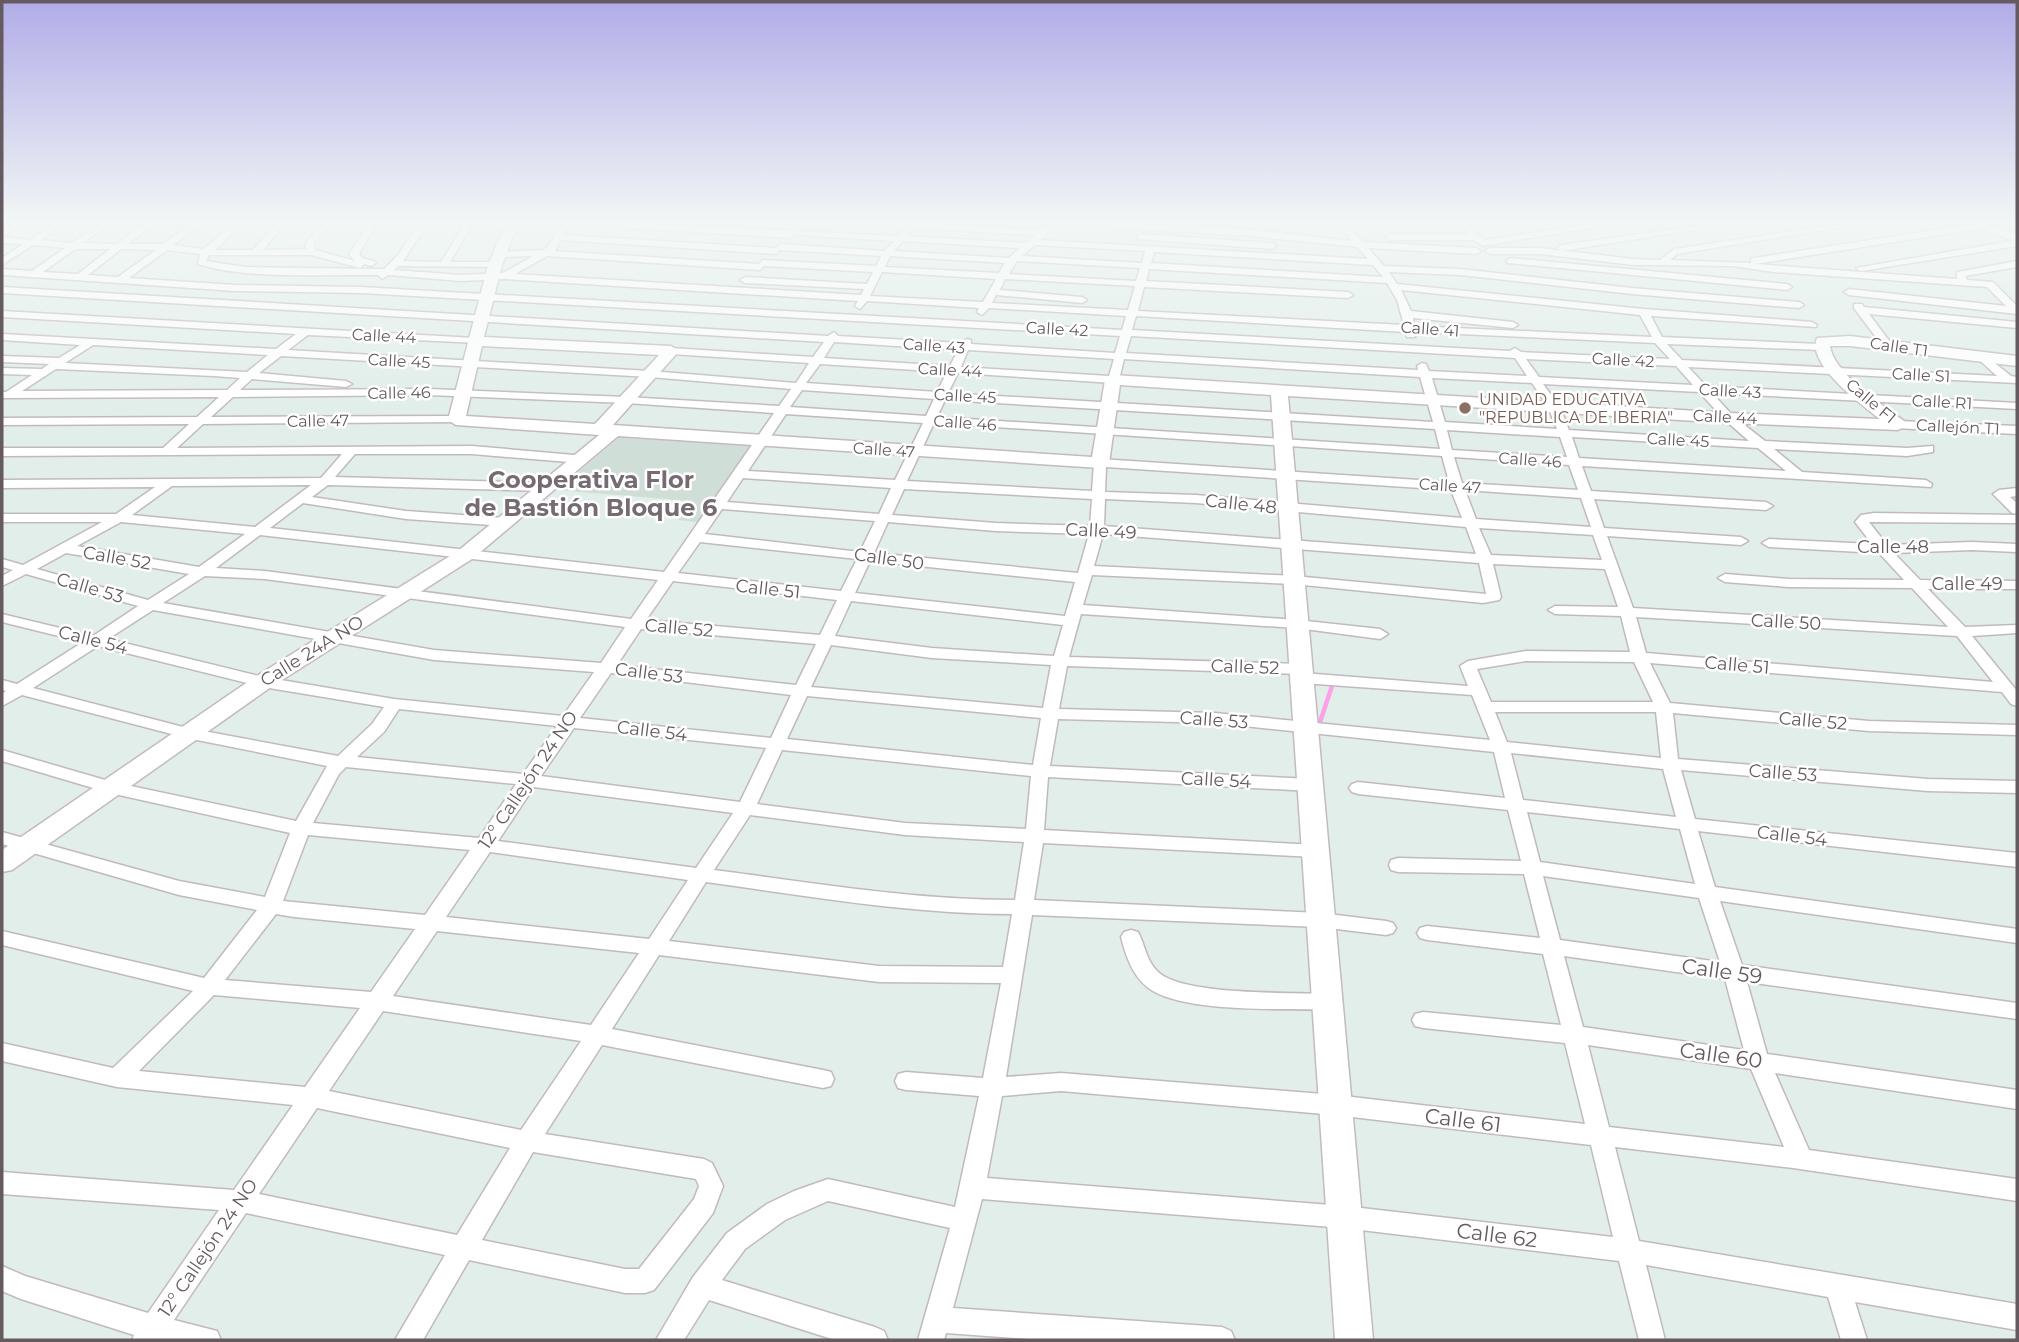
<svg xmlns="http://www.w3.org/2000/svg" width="2019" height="1342" viewBox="0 0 2019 1342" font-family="Montserrat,sans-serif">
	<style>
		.education { fill: #d0ded8 }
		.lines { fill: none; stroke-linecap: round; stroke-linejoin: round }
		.stream { stroke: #ffa1e8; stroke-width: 4.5 }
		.street-casing { stroke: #c2b9be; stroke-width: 3 }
		.secondary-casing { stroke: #c4bac0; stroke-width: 3 }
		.street { fill: #fff; fill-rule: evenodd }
		.secondary { fill: #fff; fill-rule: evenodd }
		.education-dot { fill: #8d6e63; stroke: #fff; stroke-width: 2.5 }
		.labels { text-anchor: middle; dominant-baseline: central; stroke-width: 5; stroke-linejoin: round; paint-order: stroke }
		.far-street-label { font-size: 16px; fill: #645a60; stroke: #fff }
		.far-education-label { font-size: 16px; fill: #785e54; stroke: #fff; text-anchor: start }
		.street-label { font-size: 18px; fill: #645a60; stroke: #fff }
		.near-street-label { font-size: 21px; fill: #645a60; stroke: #fff }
		.district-label { font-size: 24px; font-weight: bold; fill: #766b72; stroke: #fff }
	</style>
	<rect width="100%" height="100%" fill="#e1eee9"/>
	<!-- education -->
	<path class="education" d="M621 436 755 445 698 522 678 520 690 501 557 490Z"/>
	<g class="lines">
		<!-- stream -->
		<path class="stream" d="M1319 725 1332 686"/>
		<!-- street casing -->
		<g class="street-casing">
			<g id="street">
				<path d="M15 223H24L3 237 30 240 56 223H65L41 240 72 243 101 223H110L83 243 117 244 145 223H154L128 244H163L193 223H202L173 245 204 249 234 223H243L215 250H253L277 223H285L263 250 306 249V243L323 223H331L314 243 315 250 355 261 349 254 369 223H377L359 254 362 258 374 261 376 263 371 266 364 264 360 268 311 255H209L206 261 245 267 384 269 399 254 417 226 411 223H515V227L512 228 471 227 450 262H495L498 263V267L398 266 394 270 461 275 503 273 533 256 500 257 495 254 497 252 543 250 548 247 562 223H570L564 235 776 248 780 244 885 251 894 241 795 235 791 238 596 226 592 223H634L898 236 905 228 869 226 865 223H918L1041 230 1049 223H1058L1040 240 1368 259 1357 247 1252 236 1083 226 1079 223C1169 219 1262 231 1352 241L1337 223H1345L1363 242 1476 248 1481 251 1476 254 1368 248 1384 266 1460 269 1632 288 1799 302 1804 305 1799 308 1632 294 1460 275 1389 272 1397 284 1644 309 1812 322 1817 325 1816 327 1651 316 1662 337 1820 344 1825 347 1820 350 1667 344 1682 360 1997 376 1977 358 1986 356 2011 376 2017 377V383L1688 367 1706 386 2017 403V409L1712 393 1733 416 1765 441 1907 448 1933 446V452L1907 456 1774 449 1802 472 1926 480 1932 484 1931 487 1582 466 1591 491 1766 502 1773 506 1766 510 1594 499 1604 528 1741 537 1748 541 1741 545 1607 536 1633 608 1948 627 1912 588 1789 587 1725 582 1718 578 1725 574 1789 579 1904 580 1879 553 1769 547 1762 543 1769 539 1872 544 1855 522 1861 515 1874 513 2017 515V523L1869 522 1887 545 1972 542 2017 544V552L1972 550 1894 553 1920 580 2017 581V589H1928L1965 627 2017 625V633L1972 636 2017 691V706L2011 704 2002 692 1650 663 1670 703 1869 721 2017 725V735L1869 731 1673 713 1678 759 1928 779 2017 781V793L1928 791 1681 770 1695 819 2017 853V867L1698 831 1715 887 2017 929V943L1720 901 1742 965 2017 1003V1019L1747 982 1767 1054 2017 1090V1109L1775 1073 1809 1150 2017 1179V1201L1793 1168 1615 1147 1639 1241 2017 1304V1330L1855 1302 1867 1340H1841L1828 1297 1646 1265 1665 1340H1639L1619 1261 1344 1228 982 1199 953 1308 1222 1327 1231 1331 1235 1340H1042L946 1333 944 1340H918L950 1228 828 1201 785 1220 745 1249 722 1280 875 1327 884 1331 888 1340H835L709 1300 684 1340H656L693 1277 727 1233 767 1204 794 1191 828 1179 955 1207 979 1096 906 1090 898 1088 895 1081 898 1074 906 1072 983 1078 1001 983 879 982 659 955 612 1029 823 1070 831 1072 834 1079 831 1086 823 1088 602 1045 545 1134 704 1159 712 1163 723 1186 713 1213 654 1290 645 1293H625L469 1260 423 1340H395L445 1255 246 1213 174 1320 217 1331 221 1340H132L134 1335 21 1299 2 1291V1266L25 1276 148 1313 219 1210 2 1194V1172L234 1190 293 1105 117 1087 2 1061V1043L113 1068 193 991 2 945V931L204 978 257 910 179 895 2 844V832L179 881 265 897 290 833 110 793 2 761V750L112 782 296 821 327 766 187 738 22 695 2 706V694L6 691 2 690V680L17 684 83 642 2 622V614L93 636 138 606 26 574 2 586V576L13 570 2 567V559L23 565 102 522H2V514H116L155 487 2 488V480L321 478 342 454 2 456V448H163L189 424 2 425V418L197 417 219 397 2 398V392H6L32 375 2 374V368L42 369 49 364 2 362V356L59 358 80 345 2 340V334L276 349 296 334 2 317V311L475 338 480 341 479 343 308 335 288 350 650 371 796 383 809 363 671 354 666 351 671 348 813 357 824 342 2 293V287L828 336 834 332 838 336 961 343 967 339 971 340V344L1115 353 1120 336 361 293 235 291 2 275V269L32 271 65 248 33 245 2 265V258L23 244 2 243V231ZM426 226 463 227 441 262 403 261ZM914 228 1035 235 1026 243 907 236ZM561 240 776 254 780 250 881 256 876 266 763 260 759 264 555 251ZM903 241 1020 248 1009 258 894 251ZM1035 245 1145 251 1142 263 1022 256ZM75 249H110L78 274 43 272ZM121 249 156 250 118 277 88 275ZM167 250 200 254 198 264C247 280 325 274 378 275L382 279 388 275 461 281 505 279 858 301 855 306 860 309 867 301 979 308 977 312 982 315 989 308 1126 316 1122 330 361 287 235 285 129 278ZM1154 252 1373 265 1383 277 1151 263ZM547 256 760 270 764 266 873 272 867 284 745 277 740 280 745 283 864 289 861 295 515 274ZM890 256 1005 263 999 273 885 267ZM1017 261 1140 268 1136 281 1009 274ZM1149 269 1387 283 1397 300 1404 325 1138 311 1144 287 1348 298 1353 295 1348 292 1146 281ZM882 272 996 279 983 302 870 296ZM1005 279 1135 286 1128 310 992 303 996 295 1082 303 1087 300 1082 297 1000 290ZM1401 290 1640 315 1652 337 1414 326 1413 318 1513 328 1518 325 1513 322 1411 311ZM1136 316 1405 332 1407 337H1415V332L1655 343 1670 359 1521 352 1515 348 1510 351 1132 330ZM1131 336 1515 358 1527 376 1429 371 1426 364 1422 363 1417 366 1418 370 1126 353ZM834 342 958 350 950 366 824 358ZM93 345 268 355 247 372 65 363ZM968 350 1114 359 1109 376 961 367ZM281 356 650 377 791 389 779 406 626 397 429 389 240 390 252 379 346 387 352 384 346 381 259 373ZM1124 359 1420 377 1433 422 948 393 958 373 1113 383 1119 380ZM1526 359 1676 366 1693 385 1539 377ZM820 364 947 372 937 392 806 383ZM56 369 214 376 240 378 227 390 22 391ZM1432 378 1532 383 1548 407 1557 429 1445 422ZM1543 384 1699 392 1725 420 1749 441 1569 430 1560 407ZM802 390 934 399 926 416 790 407ZM429 395 626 403 774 413 664 572 270 528 303 503 406 519 505 526 512 522 505 518 406 511 312 497 328 485 547 491 553 487 547 483 335 477 355 454H472L581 463 587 459 585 456 472 446 177 448 203 424 460 422 462 420 456 416 211 417 233 397ZM945 400 1435 429 1440 449 937 417ZM786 414 923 423 895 480 748 471ZM934 423 1442 456 1449 482 1100 459 1094 463 1092 491 907 481ZM1447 430 1560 437 1567 457 1452 450ZM1572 437 1758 448 1786 471 1579 458ZM1454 457 1569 465 1578 490 1462 483ZM1106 467 1451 490 1462 518 1196 495 1105 492ZM743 478 891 488 879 514 727 502ZM311 485 255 527 132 515 172 486ZM904 489 1092 499 1090 526 996 523 892 515ZM1465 490 1581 498 1591 527 1476 519ZM1105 499 1196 503 1466 527 1476 554 1104 526ZM722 509 875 521 860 552 705 534ZM121 522 245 534 199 567 77 546ZM888 522 996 531 1089 534 1078 573 874 553ZM1479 528 1593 535 1602 560 1491 555ZM1103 534 1479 563 1486 594 1294 576 1094 566ZM260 535 658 580 631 619 265 571 216 568ZM700 542 857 559 841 591 678 573ZM66 553 189 574 148 600 37 569ZM870 561 1075 582 1065 616 855 593ZM1493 564 1605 569 1618 607 1555 606 1548 610 1555 614 1621 616 1630 652 1526 651 1468 661 1460 666 1468 686 1303 673 1309 669 1301 664 1069 657 1081 614 1297 628 1380 639 1388 634 1380 629 1297 620 1083 605 1092 575 1294 584 1483 603 1499 600 1501 597ZM205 576 265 579 625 627 601 663 434 650 163 603ZM673 581 837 600 820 635 646 620ZM851 601 1063 625 1054 656 932 648 835 636ZM153 610 434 660 594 672 563 716 394 699 263 677 108 639ZM1636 617 1957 636 1993 682 1646 653ZM641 629 816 644 796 685 617 665ZM831 645 932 658 1051 665 1043 708 811 687ZM98 646 263 687 384 707 372 724 338 756 187 728 33 688ZM1526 661 1634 662 1653 702H1491L1477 669ZM1067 666 1300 674 1294 678 1302 683 1472 695 1490 740 1215 713 1059 709ZM611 673 791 695 771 738 580 718ZM807 696 1041 718 1033 765 787 739ZM399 709 557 726 523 774 357 757 384 732ZM1495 712H1656L1661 758 1507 742ZM1058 719 1215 723 1494 752 1505 798 1358 782 1352 784 1349 788 1352 792 1358 794 1508 810 1521 861 1398 858 1391 860 1389 865 1391 870 1398 872 1524 874 1540 938 1427 926 1420 928 1417 933 1420 938 1427 940 1543 954 1561 1025 1423 1012 1415 1014 1412 1020 1415 1026 1423 1028 1565 1043 1585 1124 1335 1095 1061 1073 1006 1077 1032 915 1320 927 1386 935 1393 933 1396 928 1393 923 1386 921 1320 913 1034 900 1043 843 1315 857 1322 856 1324 851 1322 846 1315 845 1044 830 1048 777 1310 791 1316 789 1319 785 1316 781 1310 779 1050 766ZM574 728 766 748 740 802 541 776ZM782 750 1031 776 1026 829 905 823 757 804ZM1511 753 1663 769 1676 817 1523 800ZM346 767 516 784 479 838 313 823 339 774ZM534 787 733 813 696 868 498 841ZM1527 812 1680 829 1695 884 1540 862ZM750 815 905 835 1024 842 1015 900C914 900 814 883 714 870ZM308 835 470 850 425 915 283 901ZM490 852 688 880 649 939 446 917ZM1543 876 1699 898 1720 962 1560 940ZM706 882C808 896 910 914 1012 914L1003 967 879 966 669 941ZM276 914 294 917 415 929 371 992 225 980ZM437 931 639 953 591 1025 393 996ZM1564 956 1725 979 1744 1050 1583 1027ZM214 995 360 1008 305 1087 139 1071ZM383 1011 581 1041 521 1130 329 1091ZM1588 1045 1751 1069 1784 1147 1609 1127ZM1061 1091 1335 1115 1591 1145 1613 1237 1344 1206 987 1178 1002 1096ZM317 1108 510 1148 457 1235 259 1194ZM533 1152 696 1179 699 1186 694 1199 639 1269H625L482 1240Z"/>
				<path d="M1457 223H1466L1484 240 1599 223H1619L1483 246 1474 240H1389L1385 237 1389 234H1469Z"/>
				<path d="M1719 223H1739L1561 251 1557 248 1561 245Z"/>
				<path d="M1848 223H1867L1677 254 1670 260 1751 263V259L1754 258 1980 223 1983 224V228L1755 264 1957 279V272L2017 261V267L1965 276 1967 280 1993 282 2017 306V314L1849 295 1844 292 1849 289 2006 306 1987 287 1773 272 1733 266 1633 265 1540 254H1490L1485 251 1490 248H1540L1633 259 1660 260 1674 249Z"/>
				<path d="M1141 234 1272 243 1276 246 1272 249 1138 239V235Z"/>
				<path d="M2017 240V246L1861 271 1856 268Z"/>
				<path d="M1511 258 1787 284 1792 287 1787 290 1508 263 1506 261Z"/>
				<path d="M1854 304H1862L1864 307 2017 322V328L1869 314 1893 346 1888 349 1884 348 1854 308Z"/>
				<path d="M1898 421 2017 426V434L1894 428V422Z"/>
				<path d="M2017 488V496L2010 497 2017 503V514L2012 513 1993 494 1999 490Z"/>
				<path d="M1131 930 1138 932C1145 945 1146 960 1157 971 1181 996 1291 992 1328 994L1335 996 1339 1002 1335 1008 1328 1010C1283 1008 1191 1013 1153 991 1134 980 1126 957 1121 937L1124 932Z"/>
			</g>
		</g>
		<!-- secondary casing -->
		<g class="secondary-casing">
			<g id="secondary">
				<path d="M506 223H518L502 265 484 337 671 346 679 351 613 425 1092 457 1105 380 1113 375 1729 413 1880 419C1862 405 1806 364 1817 338L1850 336 2017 356V366L1850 346H1830C1833 373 1883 405 1904 421L1907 425 1898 430 1729 423 1288 396 1373 1340H1335L1271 395 1120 385 1109 463 1100 468 618 436 472 559 271 687 12 870 2 872V850L255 677 458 551 599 435 456 425 448 420 488 265ZM482 346 659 355 595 424 466 416Z"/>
				<path d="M1965 223H1983L2017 234V242Z"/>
			</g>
		</g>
		<!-- street -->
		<use href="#street" class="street"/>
		<!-- secondary -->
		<use href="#secondary" class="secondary"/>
	</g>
	<!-- sky -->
	<linearGradient id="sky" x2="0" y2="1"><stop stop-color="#b1ace8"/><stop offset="0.54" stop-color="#f2f7f5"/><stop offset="1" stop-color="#f2f7f5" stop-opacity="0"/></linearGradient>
	<rect width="2019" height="411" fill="url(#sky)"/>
	<!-- markers -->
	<circle class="education-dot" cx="1465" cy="408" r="7"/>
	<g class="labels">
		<!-- far-street labels -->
		<g class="far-street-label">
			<text transform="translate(1057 329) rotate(3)">Calle 42</text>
			<text transform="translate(1430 329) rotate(4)">Calle 41</text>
			<text transform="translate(384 336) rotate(3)">Calle 44</text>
			<text transform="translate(934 346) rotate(4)">Calle 43</text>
			<text transform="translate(1899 347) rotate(8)">Calle T1</text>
			<text transform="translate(1623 360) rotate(3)">Calle 42</text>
			<text transform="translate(399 361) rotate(3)">Calle 45</text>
			<text transform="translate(950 370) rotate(3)">Calle 44</text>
			<text transform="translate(1921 375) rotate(3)">Calle S1</text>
			<text transform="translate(1730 391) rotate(3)">Calle 43</text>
			<text transform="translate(399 393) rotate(-1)">Calle 46</text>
			<text transform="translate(965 396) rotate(3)">Calle 45</text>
			<text transform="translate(1871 401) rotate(40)">Calle F1</text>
			<text transform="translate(1942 402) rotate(3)">Calle R1</text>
			<text transform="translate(1725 417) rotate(3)">Calle 44</text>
			<text transform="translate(318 421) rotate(-1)">Calle 47</text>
			<text transform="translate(965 423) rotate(4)">Calle 46</text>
			<text transform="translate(1958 427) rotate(3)">Callejón T1</text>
			<text transform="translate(1678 440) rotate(3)">Calle 45</text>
			<text transform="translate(884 450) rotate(4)">Calle 47</text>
			<text transform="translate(1530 460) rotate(4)">Calle 46</text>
			<text transform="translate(1450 486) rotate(4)">Calle 47</text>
		</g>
		<!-- far-education labels -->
		<g class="far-education-label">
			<text x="1479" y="399">UNIDAD EDUCATIVA<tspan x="1479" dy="18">"REPUBLICA DE IBERIA"</tspan></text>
		</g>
		<!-- street labels -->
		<g class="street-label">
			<text transform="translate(1241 504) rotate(6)">Calle 48</text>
			<text transform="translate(1101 531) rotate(3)">Calle 49</text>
			<text x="1893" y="547">Calle 48</text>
			<text transform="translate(117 558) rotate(10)">Calle 52</text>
			<text transform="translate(889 559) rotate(8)">Calle 50</text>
			<text x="1967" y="584">Calle 49</text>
			<text transform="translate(90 588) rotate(16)">Calle 53</text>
			<text transform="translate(768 589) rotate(6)">Calle 51</text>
			<text transform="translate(1786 622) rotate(3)">Calle 50</text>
			<text transform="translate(679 628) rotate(5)">Calle 52</text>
			<text transform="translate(93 640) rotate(14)">Calle 54</text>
			<text transform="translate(312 651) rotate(-32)">Calle 24A NO</text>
			<text transform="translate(1737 665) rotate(5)">Calle 51</text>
			<text transform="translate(1245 667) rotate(2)">Calle 52</text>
			<text transform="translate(649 673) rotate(7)">Calle 53</text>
			<text transform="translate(1214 720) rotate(4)">Calle 53</text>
			<text transform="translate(1813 721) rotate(5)">Calle 52</text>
			<text transform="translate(652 731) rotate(7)">Calle 54</text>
			<text transform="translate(1783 773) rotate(4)">Calle 53</text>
			<text transform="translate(528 780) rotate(-56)">12° Callejón 24 NO</text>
			<text transform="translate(1216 780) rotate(3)">Calle 54</text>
			<text transform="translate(1792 836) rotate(7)">Calle 54</text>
			<text transform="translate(208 1248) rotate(-56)">12° Callejón 24 NO</text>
		</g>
		<!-- near-street labels -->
		<g class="near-street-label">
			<text transform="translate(1722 971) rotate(8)">Calle 59</text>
			<text transform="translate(1721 1055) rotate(8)">Calle 60</text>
			<text transform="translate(1463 1120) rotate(7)">Calle 61</text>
			<text transform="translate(1497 1235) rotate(7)">Calle 62</text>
		</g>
		<!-- district labels -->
		<g class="district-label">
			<text x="591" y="479">Cooperativa Flor<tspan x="591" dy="28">de Bastión Bloque 6</tspan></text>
		</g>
	</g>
	<!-- border -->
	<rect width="2019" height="1342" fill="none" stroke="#645a60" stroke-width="7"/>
</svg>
